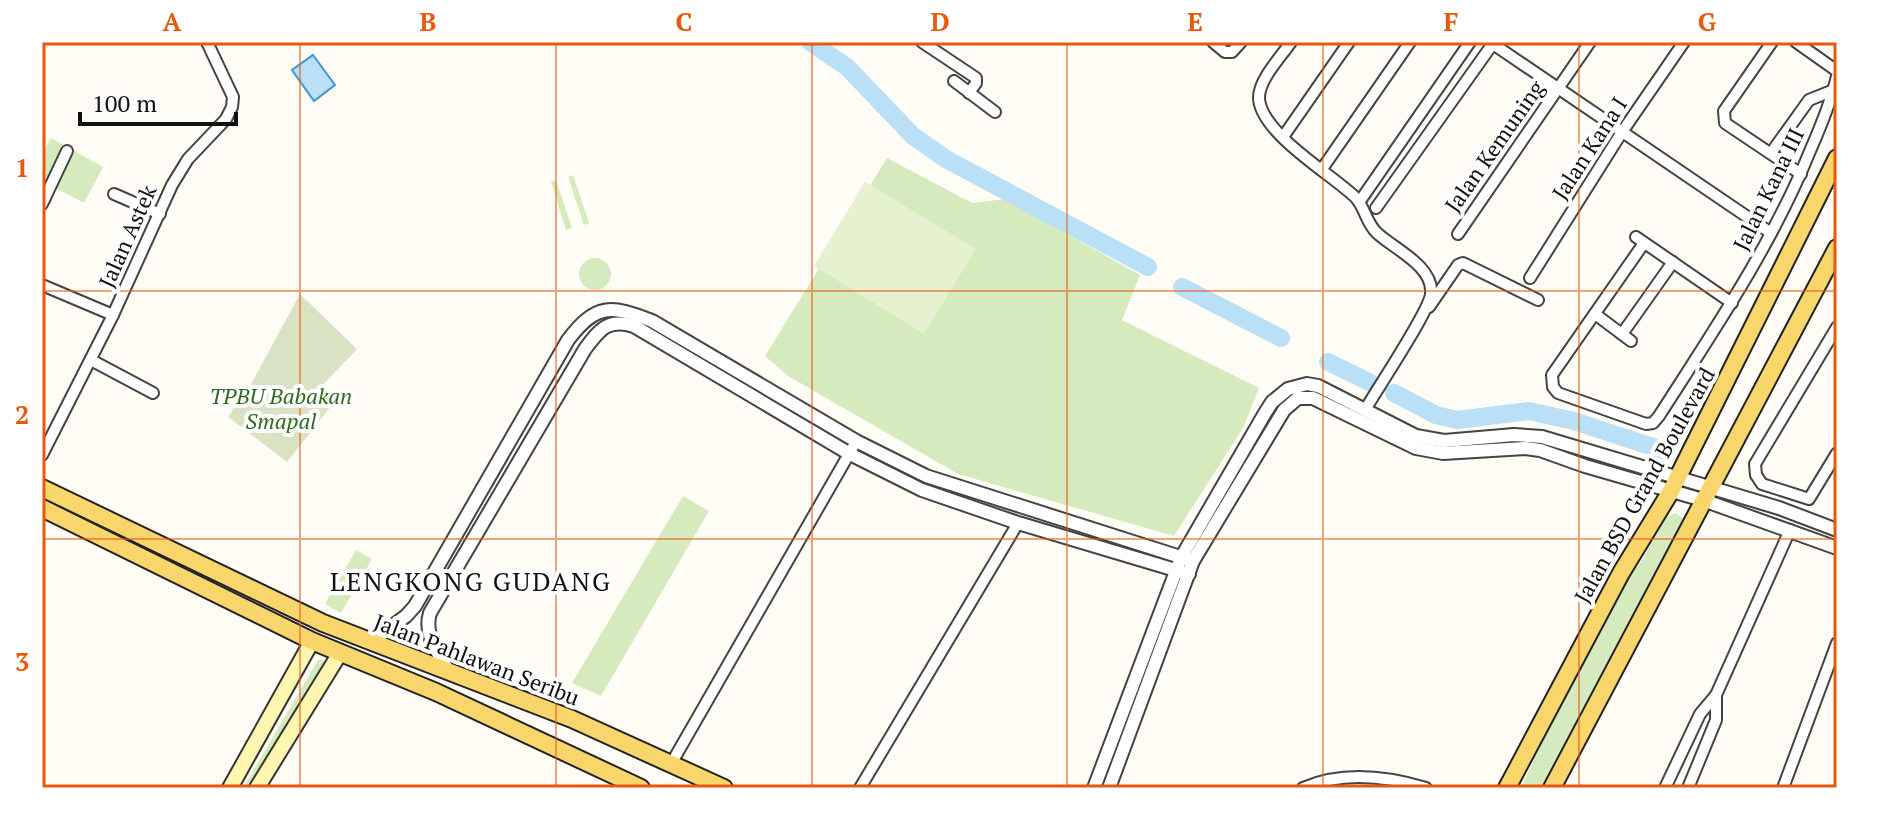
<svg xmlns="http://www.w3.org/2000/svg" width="1879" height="830" viewBox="0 0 1879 830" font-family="'PT Serif',serif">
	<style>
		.green { fill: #d5ebbd }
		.cemetery { fill: #d9e3c4 }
		.pitch { fill: #e6f2cf }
		.water { fill: #b9e0f7; stroke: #3f96cf; stroke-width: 2 }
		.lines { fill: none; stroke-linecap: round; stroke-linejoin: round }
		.river { stroke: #b9e0f7; stroke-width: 18 }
		.minor-casing { stroke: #444; stroke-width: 14 }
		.tertiary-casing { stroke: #444; stroke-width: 16 }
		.secondary-casing { stroke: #333; stroke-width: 18 }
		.primary-casing { stroke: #222; stroke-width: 20 }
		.minor { stroke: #fff; stroke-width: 10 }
		.tertiary { stroke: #fff; stroke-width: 12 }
		.secondary { stroke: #fff6b0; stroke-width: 14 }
		.primary { stroke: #f9d66b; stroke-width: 16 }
		.grid { fill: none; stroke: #e8590c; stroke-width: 2; stroke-opacity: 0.55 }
		.labels { text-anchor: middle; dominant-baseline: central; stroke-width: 8; stroke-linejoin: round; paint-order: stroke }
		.street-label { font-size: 22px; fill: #111; stroke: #fff }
		.park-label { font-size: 22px; font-style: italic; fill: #2f6b1f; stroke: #fff }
		.quarter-label { font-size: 26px; letter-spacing: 2px; fill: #111; stroke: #fff }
		.neatline { fill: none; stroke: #e8590c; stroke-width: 3 }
		.grid-label { font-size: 26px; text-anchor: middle; font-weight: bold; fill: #e8590c }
	</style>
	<rect width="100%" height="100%" fill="#fffdf5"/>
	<!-- green -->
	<g class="green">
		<path d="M51 138 103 167 84 203 42 181V154Z"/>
		<path d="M887 158 972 203 1005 199 1140 275 1122 320 1259 388 1243 428 1174 536 958 474 788 376 765 356Z"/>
		<path d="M573 175 589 223 584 225 568 177Z"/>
		<path d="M556 180 572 228 566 230 551 182Z"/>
		<circle cx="595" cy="274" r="16"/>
		<path d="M683 496 709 511 601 696 572 683Z"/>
		<path d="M1675 513 1682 517 1683 526 1544 788H1521L1552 720 1632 572 1639 565 1667 517Z"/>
		<path d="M356 550 372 559 341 613 325 604Z"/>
		<path d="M318 660H323L324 664 252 788H243Z"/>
	</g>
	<!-- cemetery -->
	<path class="cemetery" d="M300 294 357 349 317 391 331 406 287 462 228 417 251 384Z"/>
	<!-- pitch -->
	<path class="pitch" d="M865 182 976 249 924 334 814 266Z"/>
	<!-- water -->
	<path class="water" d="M313 55 335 85 314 101 292 70Z"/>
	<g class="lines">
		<!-- river -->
		<g class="river">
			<path d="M810 42 847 67 913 136 946 159 1148 267"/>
			<path d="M1182 287 1281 338"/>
			<path d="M1328 362 1369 382"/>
			<path d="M1394 393 1436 415 1457 420 1529 411 1574 421 1662 450"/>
		</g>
		<!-- minor casing -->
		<g class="minor-casing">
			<g id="minor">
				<path d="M922 42 976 78V83L969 93"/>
				<path d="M1213 42 1225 52H1232L1241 42"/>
				<path d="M1291 42C1281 57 1258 80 1259 99 1262 134 1331 174 1355 197 1365 207 1366 223 1377 233 1394 249 1434 266 1431 294 1429 312 1377 389 1365 410"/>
				<path d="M1772 42 1724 111 1725 123 1801 174"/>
				<path d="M1796 42 1837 71"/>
				<path d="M1493 44 1771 233"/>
				<path d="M954 81 995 112"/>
				<path d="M1283 137 1349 42"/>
				<path d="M1771 153 1809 100 1834 90"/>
				<path d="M1322 169 1410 42"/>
				<path d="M114 194 160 214"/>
				<path d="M1360 201 1470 42"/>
				<path d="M42 204 67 151"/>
				<path d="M1376 208 1494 42"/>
				<path d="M1458 234 1590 42"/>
				<path d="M1636 237 1732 303"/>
				<path d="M1644 243 1552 375 1553 387 1558 393 1646 424 1653 423 1659 416C1714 330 1772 245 1810 151 1821 126 1831 102 1837 76"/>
				<path d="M1530 278 1622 132 1684 42"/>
				<path d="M42 285 113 315"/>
				<path d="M1429 307 1458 265 1463 263 1538 300"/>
				<path d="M1595 314 1631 341"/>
				<path d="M1837 327 1755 464 1756 475 1762 484 1809 499 1837 453"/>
				<path d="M1622 334 1673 262"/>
				<path d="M91 360 153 393"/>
				<path d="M42 455 113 315 172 185 188 159 226 119 232 107 233 97 207 42"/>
				<path d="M671 764 853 447"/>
				<path d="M860 788 1018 523"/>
				<path d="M1303 788C1342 771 1386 776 1426 788"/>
				<path d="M1665 788 1700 714 1716 695 1790 530"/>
				<path d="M1688 788 1716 720V695"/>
				<path d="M1783 788 1837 643"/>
			</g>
		</g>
		<!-- tertiary casing -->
		<g class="tertiary-casing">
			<g id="tertiary">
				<path d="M371 642 406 616 415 606 568 340C596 303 611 305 652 321L856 441 926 476 1193 561"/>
				<path d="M449 672C439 654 423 635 430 613L585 349C600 329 608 318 634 326L850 454 922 490 1018 523 1189 574"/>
				<path d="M1094 788 1181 558 1265 413 1272 402 1288 389 1307 384 1318 386 1416 436 1444 441 1514 435 1542 437 1779 508 1837 530"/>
				<path d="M1109 788 1193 561 1284 410 1298 398H1313L1416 448 1443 453 1525 448 1540 450 1585 466 1703 500 1837 548"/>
			</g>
		</g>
		<!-- secondary casing -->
		<g class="secondary-casing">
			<g id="secondary">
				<path d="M230 788 312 641"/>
				<path d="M257 788 340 653"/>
			</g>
		</g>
		<!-- primary casing -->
		<g class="primary-casing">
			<g id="primary">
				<path d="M42 488 323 623 572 719 724 788"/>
				<path d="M42 508 312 641 436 692 641 788"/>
				<path d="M1507 788 1621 573 1671 491 1837 158"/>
				<path d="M1552 788 1837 248"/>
			</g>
		</g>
		<!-- minor -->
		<use href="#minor" class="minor"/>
		<!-- tertiary -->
		<use href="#tertiary" class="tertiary"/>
		<!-- secondary -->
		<use href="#secondary" class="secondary"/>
		<!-- primary -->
		<use href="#primary" class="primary"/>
	</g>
	<!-- grid -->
	<path class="grid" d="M300 42V788M556 42V788M812 42V788M1067 42V788M1323 42V788M1579 42V788M42 291H1837M42 539H1837"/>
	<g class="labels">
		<!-- street labels -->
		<g class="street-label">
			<text transform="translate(1494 146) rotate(-55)">Jalan Kemuning</text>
			<text transform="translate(1589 148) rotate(-57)">Jalan Kana I</text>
			<text transform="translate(1768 189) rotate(-64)">Jalan Kana III</text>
			<text transform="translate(127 236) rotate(-66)">Jalan Astek</text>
			<text transform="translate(1644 485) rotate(-61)">Jalan BSD Grand Boulevard</text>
			<text transform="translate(477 659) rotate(21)">Jalan Pahlawan Seribu</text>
		</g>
		<!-- park labels -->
		<g class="park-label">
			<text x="281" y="395">TPBU Babakan<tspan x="281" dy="25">Smapal</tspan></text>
		</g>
		<!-- quarter labels -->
		<g class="quarter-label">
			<text x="471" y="581">LENGKONG GUDANG</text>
		</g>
	</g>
	<!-- border -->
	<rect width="1879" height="830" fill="none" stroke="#ffffff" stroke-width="88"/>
	<!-- scale -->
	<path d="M80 112v12h156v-12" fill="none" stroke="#111111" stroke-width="4"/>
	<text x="92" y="112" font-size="24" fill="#111111" stroke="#ffffff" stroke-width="6" paint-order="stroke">100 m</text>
	<rect x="44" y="44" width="1791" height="742" class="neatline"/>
	<g class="grid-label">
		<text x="172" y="31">A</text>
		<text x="428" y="31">B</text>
		<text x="684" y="31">C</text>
		<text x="940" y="31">D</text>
		<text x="1195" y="31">E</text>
		<text x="1451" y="31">F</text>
		<text x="1707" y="31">G</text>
		<text x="22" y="177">1</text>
		<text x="22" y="424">2</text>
		<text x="22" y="671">3</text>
	</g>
</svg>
